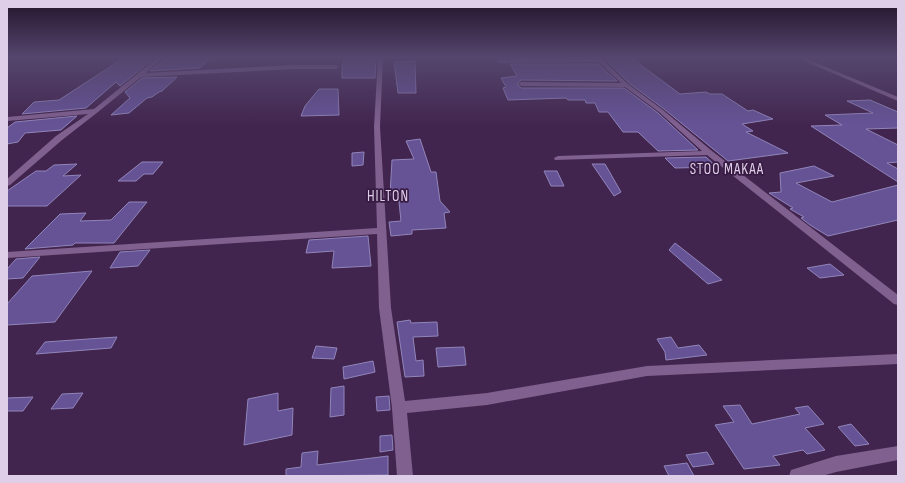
<svg xmlns="http://www.w3.org/2000/svg" width="905" height="483" viewBox="0 0 905 483" font-family="'Sofia Sans Condensed',sans-serif">
	<style>
		.building { fill: #655396; stroke: #9185ba }
		.lines { fill: none; stroke-linecap: round; stroke-linejoin: round }
		.minor { fill: #80608f; fill-rule: evenodd }
		.labels { text-anchor: middle; dominant-baseline: central; stroke-width: 3.5; stroke-linejoin: round; paint-order: stroke }
		.quarter-label { font-size: 15px; letter-spacing: 1px; fill: #dfcee8; stroke: #371b43 }
	</style>
	<rect width="100%" height="100%" fill="#42254e"/>
	<!-- building -->
	<g class="building">
		<path d="M168 57H212L200 68 150 71Z"/>
		<path d="M345 57H376L375 78H342V67Z"/>
		<path d="M603 57H630L680 94 706 92 710 94H722L748 111 753 110 773 119 742 124 753 131 746 132 788 153 728 161 664 109 629 83Z"/>
		<path d="M122 59H153L120 86 116 82 86 108 22 114 34 102 59 100Z"/>
		<path d="M415 61 416 93H398L394 62Z"/>
		<path d="M510 64H598L617 81 521 80 517 84 521 88H624L658 113 698 150 658 151 638 132H623L608 112H599L595 103H586L585 100H568L566 98 508 100 503 88 506 87 501 78 517 76Z"/>
		<path d="M177 77 162 91 159 92 152 97 147 98 129 113 111 115 130 98 125 92 142 78Z"/>
		<path d="M319 89H338L339 115 301 116 305 106Z"/>
		<path d="M870 100 898 112V128L866 129 898 145V162L887 163 898 169V182L811 126 842 125 825 115 873 113 847 101Z"/>
		<path d="M77 116 61 130 25 133 18 142 7 144V128L15 122Z"/>
		<path d="M420 139 431 172H436L440 201 450 212 444 213 446 228 412 230V234L391 236 389 222 401 221 399 202 401 195H390L392 160 414 159 406 141Z"/>
		<path d="M364 152 363 165 352 166V153Z"/>
		<path d="M706 157 717 167 675 168 665 158Z"/>
		<path d="M142 162H163L153 174H144L136 181H118Z"/>
		<path d="M77 164 63 176 81 175 47 206H7V191L36 171H46L54 165Z"/>
		<path d="M592 164H605L621 192 614 196Z"/>
		<path d="M814 166 834 176 796 183 832 202 898 185V220L828 236 810 225 801 218 804 217 790 209 793 208 769 193 781 192 780 173Z"/>
		<path d="M544 171H557L564 186H551Z"/>
		<path d="M129 202H147L114 243H75L73 245 25 249 60 214 86 213 80 221 111 220Z"/>
		<path d="M368 236 371 266 332 268 334 251 306 253 309 240Z"/>
		<path d="M675 243 722 280 708 284 669 250Z"/>
		<path d="M150 250 138 266 110 268 120 252Z"/>
		<path d="M40 257 23 278 7 279V269L16 259Z"/>
		<path d="M830 264 844 275 820 278 807 268Z"/>
		<path d="M92 271 55 322 7 325V304L32 276Z"/>
		<path d="M410 320 411 323 437 322 438 336 413 337 416 361 423 360 424 376 405 377 397 322Z"/>
		<path d="M117 337 111 348 36 354 45 342Z"/>
		<path d="M671 337 678 348 699 345 707 355 666 360 665 352 657 339Z"/>
		<path d="M316 346 337 348 334 359 312 358Z"/>
		<path d="M464 347 466 365 438 367 436 348Z"/>
		<path d="M373 361 375 372 344 379 343 367Z"/>
		<path d="M344 386V415L330 417 331 388Z"/>
		<path d="M83 393 73 408 51 409 62 394Z"/>
		<path d="M278 393V411L293 408 292 435 244 445 248 399Z"/>
		<path d="M389 396 390 410 377 411 376 397Z"/>
		<path d="M33 397 23 411H7V398Z"/>
		<path d="M740 405 752 424 800 414 795 408 808 406 824 424 805 428 825 450 807 454 803 450 773 456 780 465 744 469 715 425 734 422 723 406Z"/>
		<path d="M851 424 869 444 855 446 838 427Z"/>
		<path d="M392 435 393 450 380 452V436Z"/>
		<path d="M318 451 317 465 388 456V475L286 476V469L301 467 302 453Z"/>
		<path d="M707 452 714 464 693 467 686 455Z"/>
		<path d="M687 463 694 476H669L664 466Z"/>
	</g>
	<g class="lines">
		<!-- minor -->
		<g class="minor">
			<path d="M158 57H164L146 73 292 65H336L339 67 336 69H292L141 77 98 112 62 140 10 185 7 186V179L56 136 88 114 7 121V117L94 109Z"/>
			<path d="M378 57H383L380 127 391 308 405 401 487 393 647 366 898 354V364L647 376 487 405 407 413 413 476H397L392 408 379 308 377 234 7 258V252L377 228 374 127Z"/>
			<path d="M595 57H600L628 84 663 110 712 151 898 295V305L894 304 707 155 555 160 554 158 558 156 702 151 659 112 625 87 521 86 518 84 521 82 621 83 599 62 499 63 496 61 499 59H596Z"/>
			<path d="M795 57H802L898 97V101Z"/>
			<path d="M898 446V460L836 472 822 476H789L791 470 836 456Z"/>
		</g>
	</g>
	<!-- sky -->
	<linearGradient id="sky" x2="0" y2="1"><stop stop-color="#24142b"/><stop offset="0.46" stop-color="#54466e"/><stop offset="1" stop-color="#54466e" stop-opacity="0"/></linearGradient>
	<rect width="905" height="125" fill="url(#sky)"/>
	<g class="labels">
		<!-- quarter labels -->
		<g class="quarter-label">
			<text x="727" y="169">STOO MAKAA</text>
			<text x="388" y="196">HILTON</text>
		</g>
	</g>
	<!-- border -->
	<rect width="905" height="483" fill="none" stroke="#dfcee8" stroke-width="16"/>
</svg>
